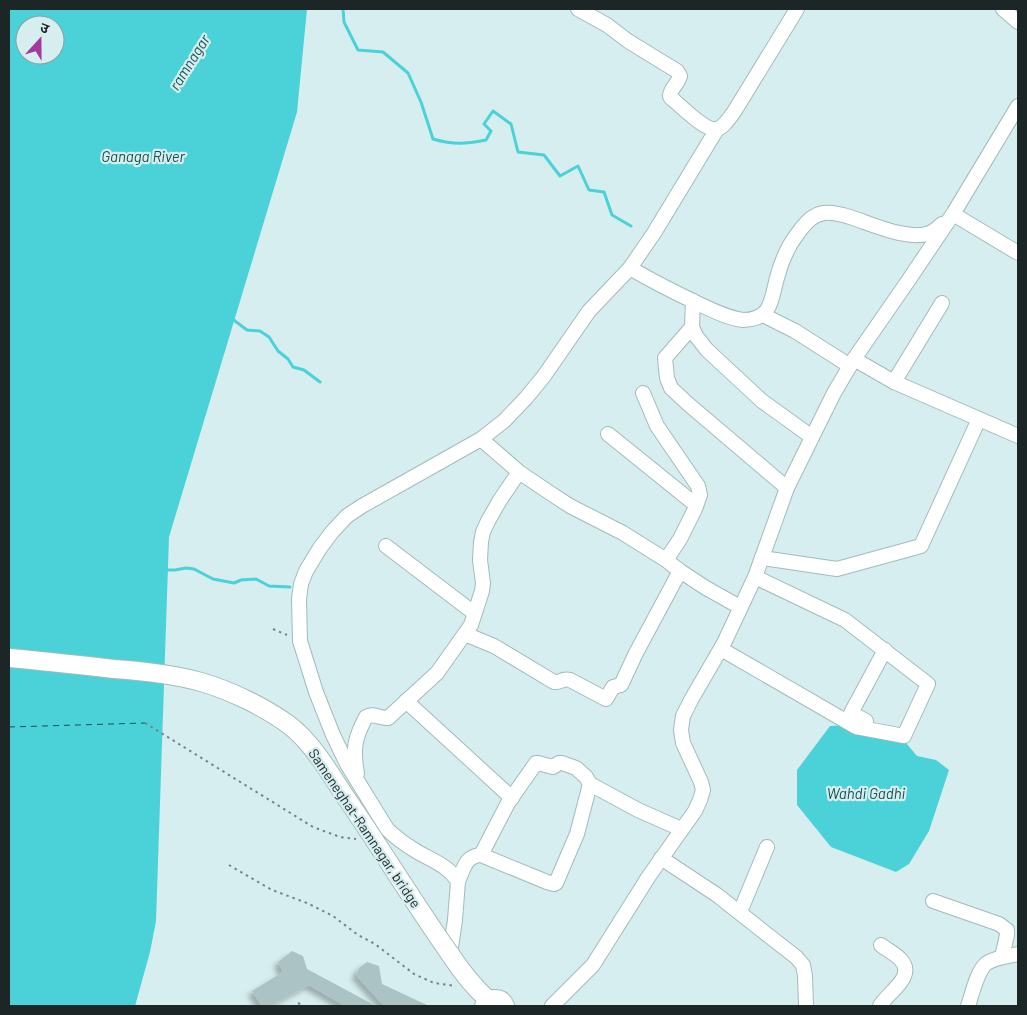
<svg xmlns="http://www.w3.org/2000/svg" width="1027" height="1015" viewBox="0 0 1027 1015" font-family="Barlow,'Noto Sans Devanagari',sans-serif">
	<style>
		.water { fill: #4ad2d8; fill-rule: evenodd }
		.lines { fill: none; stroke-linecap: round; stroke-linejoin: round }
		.stream { stroke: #4ad2d8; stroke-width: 3 }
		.ferry { stroke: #165053; stroke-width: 1; stroke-dasharray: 6 5; stroke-linecap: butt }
		.building { fill: #abc3c4; filter: url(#shadow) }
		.minor-casing { stroke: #a3babb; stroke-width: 16 }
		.major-casing { stroke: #a3babb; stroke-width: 20 }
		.path { stroke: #758586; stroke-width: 2; stroke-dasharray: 2.5 4; stroke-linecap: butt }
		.minor { stroke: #fff; stroke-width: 14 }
		.major { stroke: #fff; stroke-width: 18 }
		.major-bridge-casing { stroke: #a3babb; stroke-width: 20; stroke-linecap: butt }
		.major-bridge { stroke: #fff; stroke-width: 18 }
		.labels { text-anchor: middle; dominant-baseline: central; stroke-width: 4.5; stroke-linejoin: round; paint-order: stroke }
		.street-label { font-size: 14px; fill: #1d2626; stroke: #d6eeef }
		.water-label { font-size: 15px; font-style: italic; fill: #165053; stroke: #d6eeef }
	</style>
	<defs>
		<filter id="shadow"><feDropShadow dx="-4.5" dy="4.5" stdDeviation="2.5" flood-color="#0004"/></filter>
	</defs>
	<rect width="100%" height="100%" fill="#d6eeef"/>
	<!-- water -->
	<g class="water">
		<path d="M9 9H307L297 112 169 537 156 921 150 952 135 1006H9ZM25 25H55V55H25Z"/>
		<path d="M866 724 901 737 917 756 936 760 949 770 929 831 909 864 896 872 831 847 797 805V770L830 726Z"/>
	</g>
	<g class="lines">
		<!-- stream -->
		<g class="stream">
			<path d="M343 9 344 22 358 50 383 52 408 73 421 102 433 139C454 145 465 144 486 140L491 131 484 124 493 111 511 124 518 152 544 155 560 176 578 166 589 190 604 192 612 215 631 226"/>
			<path d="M231 318 247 330 260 331 269 337 278 351 288 359 293 367 304 370 320 382"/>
			<path d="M163 570H175L186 568 194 569 213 579 234 583 241 580 256 579 269 586 290 587"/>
		</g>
		<!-- ferry -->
		<path class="ferry" d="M9 727 145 723"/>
	</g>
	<!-- building -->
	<g class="building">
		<path d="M292 951 303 956 307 969 376 1006H345L309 985 270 1006H262L252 991 283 972 278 962Z"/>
		<path d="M367 962 379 966 382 984 429 1006H384L356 975 359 968Z"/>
	</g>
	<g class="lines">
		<!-- minor casing -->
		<g class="minor-casing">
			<g id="minor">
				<path d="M578 9 607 25 628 41 677 71 680 76C678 84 670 89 670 96L671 98C680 105 706 132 717 129 724 127 730 117 734 112L797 9"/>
				<path d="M1003 9 1018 22"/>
				<path d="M953 214 1018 253"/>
				<path d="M630 268C652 281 674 292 697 303 712 310 727 318 743 320 752 320 762 317 767 310 773 300 774 288 777 278 781 262 788 246 798 233 805 224 811 215 824 213 834 212 844 215 853 218 874 225 909 241 930 233 934 231 939 227 942 224"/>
				<path d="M693 301 692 327 696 336 707 350 762 401 812 437"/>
				<path d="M763 315 795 331 850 366"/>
				<path d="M692 327 665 358 667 378 671 388 687 403 787 488"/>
				<path d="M854 359 894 382 1018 436"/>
				<path d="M894 382 942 303"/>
				<path d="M643 393 657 426 698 486 700 495 695 509 680 539 666 560"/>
				<path d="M608 434 696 505"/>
				<path d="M481 439 519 472 550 493 570 506 623 533 666 560 680 571 706 588 740 607"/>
				<path d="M386 546 474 613"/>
				<path d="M762 558 837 569 921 546 979 419"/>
				<path d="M465 634 494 646 554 682C560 683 562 678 570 680L606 699 613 687 621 685 636 653 680 571"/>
				<path d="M721 649 856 727 904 736 928 684 845 620 755 577"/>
				<path d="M406 701 512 798"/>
				<path d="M866 721 851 713 885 650"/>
				<path d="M357 774C353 749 354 739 366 717 374 712 380 719 388 718L437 673 471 625 482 591 483 583 480 560 481 542 483 532 488 521 500 500 519 472"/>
				<path d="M590 784 638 810 681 829"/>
				<path d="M661 858 717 895 778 943 796 957 803 965 805 976 806 1006"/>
				<path d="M458 881C464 869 465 856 481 855L547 882 554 884 556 883 577 834 590 784 586 777 576 768 562 763H559L553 767 538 763H536L508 803 481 855"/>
				<path d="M933 901 999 924 1007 930V935L1002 957"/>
				<path d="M740 912 767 847"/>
				<path d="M450 954 455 920 458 881C447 865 433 861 416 851 406 845 396 838 387 829L347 764 333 735 316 692 300 641 299 599 301 584 306 571 320 548 332 532 347 516 362 506 481 439 504 421 526 398 544 376 589 311 630 268 654 233 717 129"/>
				<path d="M552 1006 593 965 649 876 695 811 700 800 703 790 701 782 683 743 681 730 683 716 691 700 724 643 755 577 787 488 834 393 854 359 908 281 953 214 1018 106"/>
				<path d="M880 1006C888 992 916 977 901 960 896 954 887 950 881 945"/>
				<path d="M968 1006C972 995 977 970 987 963 996 957 1009 956 1018 954"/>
			</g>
		</g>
		<!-- major casing -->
		<g class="major-casing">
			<g id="major">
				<path d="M450 954C461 971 473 986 488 1000"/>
				<path d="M484 1006 488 1000C495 998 502 998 505 1006"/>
			</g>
		</g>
		<!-- path -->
		<g class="path">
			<path d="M273 629 287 635"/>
			<path d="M145 723 313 827 340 837 356 839"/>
			<path d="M229 865 272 890 307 903 333 916 358 935 375 944 414 974 434 983 456 986"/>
			<path d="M298 1003 304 1006"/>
		</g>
		<!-- minor -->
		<use href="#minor" class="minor"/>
		<!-- major -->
		<use href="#major" class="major"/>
		<!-- major-bridge casing -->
		<g class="major-bridge-casing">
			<path id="major-bridge" d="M9 658C44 661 79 665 114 669 143 671 173 674 201 682 229 690 265 707 289 725 313 743 330 774 347 799 382 850 414 903 450 954"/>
		</g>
		<!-- major-bridge -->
		<use href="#major-bridge" class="major-bridge"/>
	</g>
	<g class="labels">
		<!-- street labels -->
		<g class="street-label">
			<text transform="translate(365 828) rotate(56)">Sameneghat-Ramnagar, bridge</text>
		</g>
		<!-- water labels -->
		<g class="water-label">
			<text transform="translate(189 62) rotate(-58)">ramnagar</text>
			<text x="143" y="156">Ganaga River</text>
			<text x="866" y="793">Wahdi Gadhi</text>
		</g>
	</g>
	<!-- border -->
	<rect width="1027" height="1015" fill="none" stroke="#1d2626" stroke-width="20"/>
	<!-- north arrow -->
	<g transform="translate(40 40) rotate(21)"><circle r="24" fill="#d6eeef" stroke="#8c9e9f"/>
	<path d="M0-4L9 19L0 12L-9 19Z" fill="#a23a9d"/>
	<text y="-8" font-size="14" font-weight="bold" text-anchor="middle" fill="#1d2626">उ</text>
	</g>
</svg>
